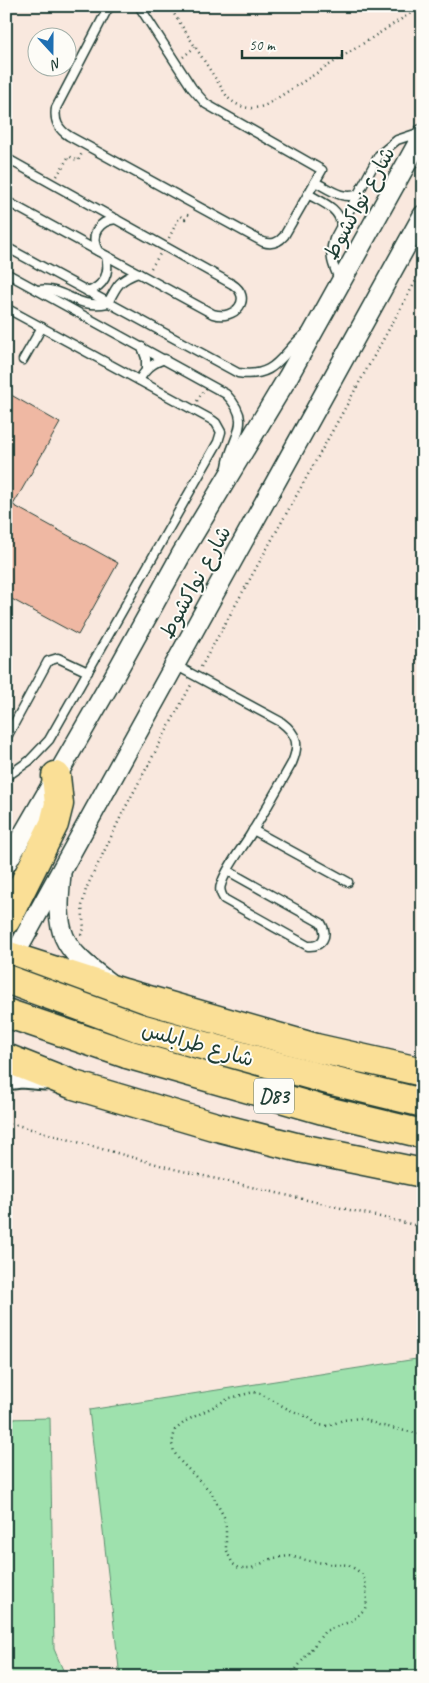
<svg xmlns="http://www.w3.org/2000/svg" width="429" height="1683" viewBox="0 0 429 1683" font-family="Caveat,'Playpen Sans Arabic',sans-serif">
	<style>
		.green { fill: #9ee1ad; stroke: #5e8f70 }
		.building { fill: #efb8a3; stroke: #1f3d34 }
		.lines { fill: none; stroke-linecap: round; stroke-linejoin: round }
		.service-casing { stroke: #1f3d34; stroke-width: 11 }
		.minor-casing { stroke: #1f3d34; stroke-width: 19 }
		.tertiary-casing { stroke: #1f3d34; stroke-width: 22 }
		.motorway-casing { stroke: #1f3d34; stroke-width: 31 }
		.path { stroke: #1f3d34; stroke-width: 2.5; stroke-dasharray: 1 4; stroke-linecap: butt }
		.service { stroke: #fdfcf7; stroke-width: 8 }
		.minor { stroke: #fdfcf7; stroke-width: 15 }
		.tertiary { stroke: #fdfcf7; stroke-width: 19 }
		.motorway { stroke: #fadf96; stroke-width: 28 }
		.motorway-bridge-casing { stroke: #1f3d34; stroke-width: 31; stroke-linecap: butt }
		.motorway-bridge { stroke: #fadf96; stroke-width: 28 }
		.labels { text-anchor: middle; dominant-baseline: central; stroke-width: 4; stroke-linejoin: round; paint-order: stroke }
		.shield { fill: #fdfcf7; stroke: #62766e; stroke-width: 1 }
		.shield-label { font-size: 20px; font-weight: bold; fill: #1f3d34 }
		.street-label { font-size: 21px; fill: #1f3d34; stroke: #fdfcf7 }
	</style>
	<rect width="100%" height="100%" fill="#f9e8de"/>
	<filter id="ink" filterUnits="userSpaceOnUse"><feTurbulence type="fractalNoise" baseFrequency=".02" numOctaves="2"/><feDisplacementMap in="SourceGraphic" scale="10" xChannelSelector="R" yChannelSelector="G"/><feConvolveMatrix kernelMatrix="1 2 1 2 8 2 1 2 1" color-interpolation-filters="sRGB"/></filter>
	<g filter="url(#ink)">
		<!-- green -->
		<g class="green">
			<path d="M423 1358V1677H120L89 1410Z"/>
			<path d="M50 1418 54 1649 66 1677H6V1419Z"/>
		</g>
		<!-- building -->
		<path class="building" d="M6 392 60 423 13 505 118 563 78 635 6 596Z"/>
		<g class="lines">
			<!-- service casing -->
			<g class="service-casing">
				<g id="service">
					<path d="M111 6 107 10 56 108C54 121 58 129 69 136L263 242C272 245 278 243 284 236L322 170 206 104 192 88 139 6"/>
					<path d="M6 158 232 284C254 298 235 321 213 314L6 201"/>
					<path d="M315 182C329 189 343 201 359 194"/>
					<path d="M308 194C321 202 340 208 341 225"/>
					<path d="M6 247 238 373C277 379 281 353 306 333"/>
					<path d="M98 251C89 234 99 221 116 219"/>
					<path d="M6 273 226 394C255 424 231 436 227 467"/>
					<path d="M340 281C333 266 328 255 334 239L379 155 397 140 421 132"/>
					<path d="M38 290C65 286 75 310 108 303 117 285 119 280 138 273"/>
					<path d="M88 292C105 285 110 273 106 256"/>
					<path d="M6 308 212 420 216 423 221 432 218 442 49 740 29 761 6 777"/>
					<path d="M142 347 146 358V369"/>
					<path d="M23 360 42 327"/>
					<path d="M139 380C146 369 152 363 165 359"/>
					<path d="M175 665 281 722C297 734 300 744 292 763 278 788 264 813 249 837 240 851 225 870 221 885 219 890 221 894 224 899L308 946C322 947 329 936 321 923L228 871"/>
					<path d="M8 735 48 661 58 658 88 672"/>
					<path d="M253 830 348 882"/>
				</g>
			</g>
			<!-- minor casing -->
			<g class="minor-casing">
				<path id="minor" d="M6 1082 21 1080 45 1082"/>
			</g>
			<!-- tertiary casing -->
			<g class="tertiary-casing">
				<g id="tertiary">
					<path d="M6 864 112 680 181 555 288 377 423 134"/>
					<path d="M61 874C55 934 60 946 108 982"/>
					<path d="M8 967 423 215"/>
				</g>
			</g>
			<!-- motorway casing -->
			<g class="motorway-casing">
				<g id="motorway">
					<path d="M6 920 54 824 59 804 56 776"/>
					<path d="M6 955 124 993 316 1048 423 1072"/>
					<path d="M137 1027 332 1081 423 1103"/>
					<path d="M127 1054 323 1110 423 1134"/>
					<path d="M6 1058 74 1085 213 1126 300 1148 423 1173"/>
				</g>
			</g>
			<!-- path -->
			<g class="path">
				<path d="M169 6 228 98C241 109 253 111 268 104L422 6"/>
				<path d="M183 57 195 47"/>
				<path d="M57 176 69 156 78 161 82 153"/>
				<path d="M169 238 180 216 185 219 190 212"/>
				<path d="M151 268 160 254"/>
				<path d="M197 401 203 391"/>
				<path d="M201 667 423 268"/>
				<path d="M81 935 84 929 82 906 86 889 123 812 191 685"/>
				<path d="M6 1122 174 1169 423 1227"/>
				<path d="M290 1677 325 1631 352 1621 365 1609 367 1601 365 1580 361 1573 349 1565 314 1562 290 1556 273 1558 252 1568H239L233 1564 229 1556 226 1549V1528L224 1517 211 1492 180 1461 174 1452 172 1444 175 1430 186 1421 230 1398 254 1392 261 1394 288 1409 308 1417 318 1425 328 1426 343 1420 361 1418 379 1425 423 1435"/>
			</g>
			<!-- service -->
			<use href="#service" class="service"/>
			<!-- minor -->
			<use href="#minor" class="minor"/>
			<!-- tertiary -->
			<use href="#tertiary" class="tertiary"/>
			<!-- motorway -->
			<use href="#motorway" class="motorway"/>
			<!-- motorway-bridge casing -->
			<g class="motorway-bridge-casing">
				<g id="motorway-bridge">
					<path d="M6 979 137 1027"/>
					<path d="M6 1013 127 1054"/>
				</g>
			</g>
			<!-- motorway-bridge -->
			<use href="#motorway-bridge" class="motorway-bridge"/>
		</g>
	</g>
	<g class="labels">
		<!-- shield labels -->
		<rect class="shield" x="254" y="1078.5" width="40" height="35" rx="4"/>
		<g class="shield-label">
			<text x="274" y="1096">D83</text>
		</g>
		<!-- street labels -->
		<g class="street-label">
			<text transform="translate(359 203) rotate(-61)">شارع نواكشوط</text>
			<text transform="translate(195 582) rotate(-61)">شارع نواكشوط</text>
			<text transform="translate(198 1044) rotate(16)">شارع طرابلس</text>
		</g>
	</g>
	<!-- margin -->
	<rect width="429" height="1683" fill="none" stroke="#fdfcf7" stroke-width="25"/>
	<rect x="12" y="12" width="404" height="1658" fill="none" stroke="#1f3d34" stroke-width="2" filter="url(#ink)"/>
	<!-- north arrow -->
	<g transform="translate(52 52) rotate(159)"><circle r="24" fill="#fdfcf7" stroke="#a4b0a9"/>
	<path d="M0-4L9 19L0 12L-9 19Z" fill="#1f6fb2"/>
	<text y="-8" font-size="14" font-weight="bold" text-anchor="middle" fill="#1f3d34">N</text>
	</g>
	<!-- scale -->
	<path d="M242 50v8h100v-8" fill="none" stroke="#1f3d34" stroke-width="2.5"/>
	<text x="249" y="50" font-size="15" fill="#1f3d34" stroke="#fdfcf7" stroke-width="4" paint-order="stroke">50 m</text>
</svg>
